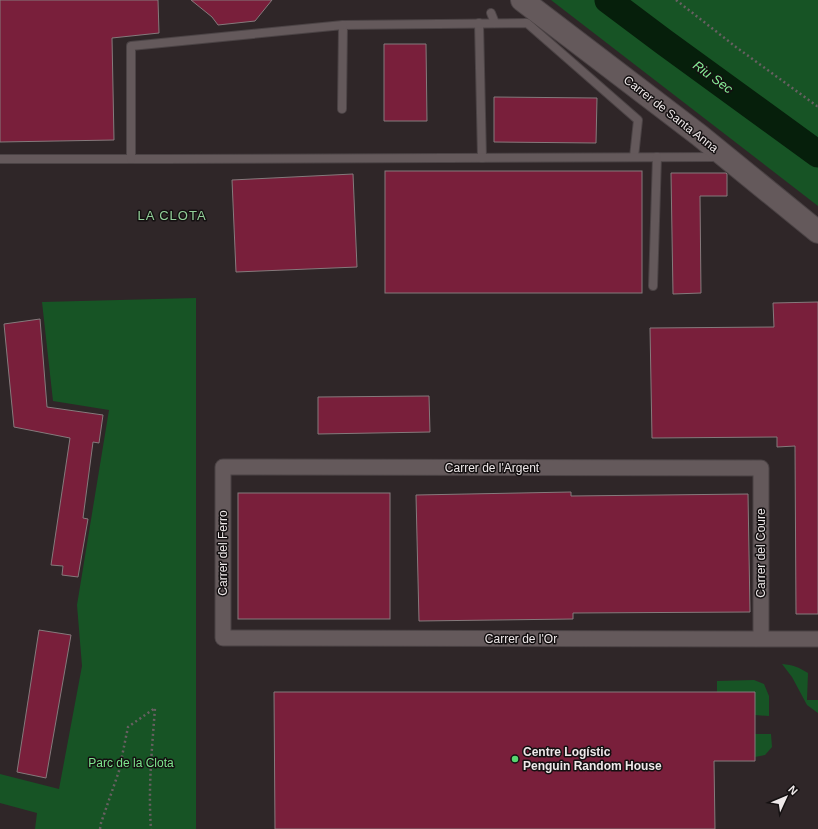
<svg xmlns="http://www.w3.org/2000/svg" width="818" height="829" viewBox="0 0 818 829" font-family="Arial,sans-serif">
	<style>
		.green { fill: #175425 }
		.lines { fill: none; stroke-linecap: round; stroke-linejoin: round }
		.river { stroke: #061f0b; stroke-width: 27 }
		.building { fill: #791f3b; stroke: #857a7c }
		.lane-casing { stroke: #4b4345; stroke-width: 10 }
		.street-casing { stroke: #4b4345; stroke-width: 17 }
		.secondary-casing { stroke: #4b4345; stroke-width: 24 }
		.path { stroke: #686062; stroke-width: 2.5; stroke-dasharray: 2 3; stroke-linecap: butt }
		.lane { stroke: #64595b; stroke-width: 8 }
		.street { stroke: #64595b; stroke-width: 15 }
		.secondary { stroke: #64595b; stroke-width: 22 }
		.poi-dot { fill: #57d570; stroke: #141011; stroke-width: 1.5 }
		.labels { text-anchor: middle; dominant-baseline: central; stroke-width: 3; stroke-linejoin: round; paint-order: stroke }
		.street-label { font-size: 12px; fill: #eee8e9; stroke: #141011 }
		.poi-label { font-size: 12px; font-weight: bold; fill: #eee8e9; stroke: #141011; text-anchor: start }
		.park-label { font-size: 12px; fill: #7de58d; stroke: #141011 }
		.water-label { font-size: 13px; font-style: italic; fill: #86ee96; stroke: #141011 }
		.neighbourhood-label { font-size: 13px; letter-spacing: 1px; fill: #92d099; stroke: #141011 }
	</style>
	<rect width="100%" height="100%" fill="#2f2628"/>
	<!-- green -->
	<g class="green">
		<path d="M551 0H818V206Z"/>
		<path d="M196 298V829H35L37 813 0 803V774L59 789 82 666 77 605 109 410 53 401 42 302Z"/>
		<path d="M782 664C794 665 798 667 808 673L807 700H818V713L807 705 792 677Z"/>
		<path d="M754 680 764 684 769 696V716L755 715V692H717V681Z"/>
		<path d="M755 734H771L772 747 765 755 755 757Z"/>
	</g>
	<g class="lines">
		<!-- river -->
		<path class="river" d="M608 0 664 42 818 154"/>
	</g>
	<!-- building -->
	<g class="building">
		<path d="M0 0H158L159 33 112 38 114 140 0 142Z"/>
		<path d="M191 0H272L255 21 218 25 212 17Z"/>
		<path d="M384 44H426L427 121H384Z"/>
		<path d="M494 97 597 98 596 143 494 142Z"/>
		<rect x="385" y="171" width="257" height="122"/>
		<path d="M671 173H726L727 174V196H700L701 293 673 294Z"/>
		<path d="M353 174 357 267 236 272 232 180Z"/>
		<path d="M818 302V614H796L795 446 777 447V437L652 438 650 328 774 327 773 303Z"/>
		<path d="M40 319 47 407 103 415 99 443 93 442 83 518 88 519 78 577 62 575 63 566 51 565 70 438 14 427 4 324Z"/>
		<path d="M429 396 430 432 318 434V397Z"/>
		<path d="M571 492V496L748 494 750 612 573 613V619L419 621 416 495Z"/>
		<rect x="238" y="493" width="152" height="126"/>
		<path d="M39 630 71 635 46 778 17 772Z"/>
		<path d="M274 692H755V761H714L715 829H275Z"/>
	</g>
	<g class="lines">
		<!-- lane casing -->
		<g class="lane-casing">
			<g id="lane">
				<path d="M491 13 495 23"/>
				<path d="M479 23 482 158"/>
				<path d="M342 109 343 25 527 23 638 120 634 157"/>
				<path d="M0 159H159L719 157"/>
				<path d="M131 159V46L343 25"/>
				<path d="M653 286 657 157"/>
			</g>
		</g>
		<!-- street casing -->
		<g class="street-casing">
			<path id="street" d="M761 639V468L223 467V638L761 639H818"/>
		</g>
		<!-- secondary casing -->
		<g class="secondary-casing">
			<path id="secondary" d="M522 0 699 135 818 232"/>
		</g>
		<!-- path -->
		<g class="path">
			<path d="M676 0 736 47 817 106H818"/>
			<path d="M100 829 101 823 119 771 128 727 155 708C152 748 148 789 151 829"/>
		</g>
		<!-- lane -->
		<use href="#lane" class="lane"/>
		<!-- street -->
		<use href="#street" class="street"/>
		<!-- secondary -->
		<use href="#secondary" class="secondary"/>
	</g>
	<!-- markers -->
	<circle class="poi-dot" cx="515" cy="759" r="4"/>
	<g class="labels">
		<!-- street labels -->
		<g class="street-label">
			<text transform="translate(671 114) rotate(38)">Carrer de Santa Anna</text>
			<text x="492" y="468">Carrer de l'Argent</text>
			<text transform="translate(223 553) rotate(-90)">Carrer del Ferro</text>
			<text transform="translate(761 553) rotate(-90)">Carrer del Coure</text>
			<text x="521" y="639">Carrer de l'Or</text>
		</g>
		<!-- poi labels -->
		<g class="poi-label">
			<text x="523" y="752">Centre Logístic<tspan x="523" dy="14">Penguin Random House</tspan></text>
		</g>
		<!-- park labels -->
		<g class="park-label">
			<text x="131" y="763">Parc de la Clota</text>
		</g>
		<!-- water labels -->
		<g class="water-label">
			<text transform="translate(713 77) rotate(36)">Riu Sec</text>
		</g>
		<!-- neighbourhood labels -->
		<g class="neighbourhood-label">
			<text x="172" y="215">LA CLOTA</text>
		</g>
	</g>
	<!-- north arrow -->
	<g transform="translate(786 797) rotate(46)" stroke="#141011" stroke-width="3" paint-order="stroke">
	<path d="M0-3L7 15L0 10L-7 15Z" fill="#eee8e9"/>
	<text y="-6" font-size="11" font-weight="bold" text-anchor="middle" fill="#eee8e9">N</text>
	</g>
</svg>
